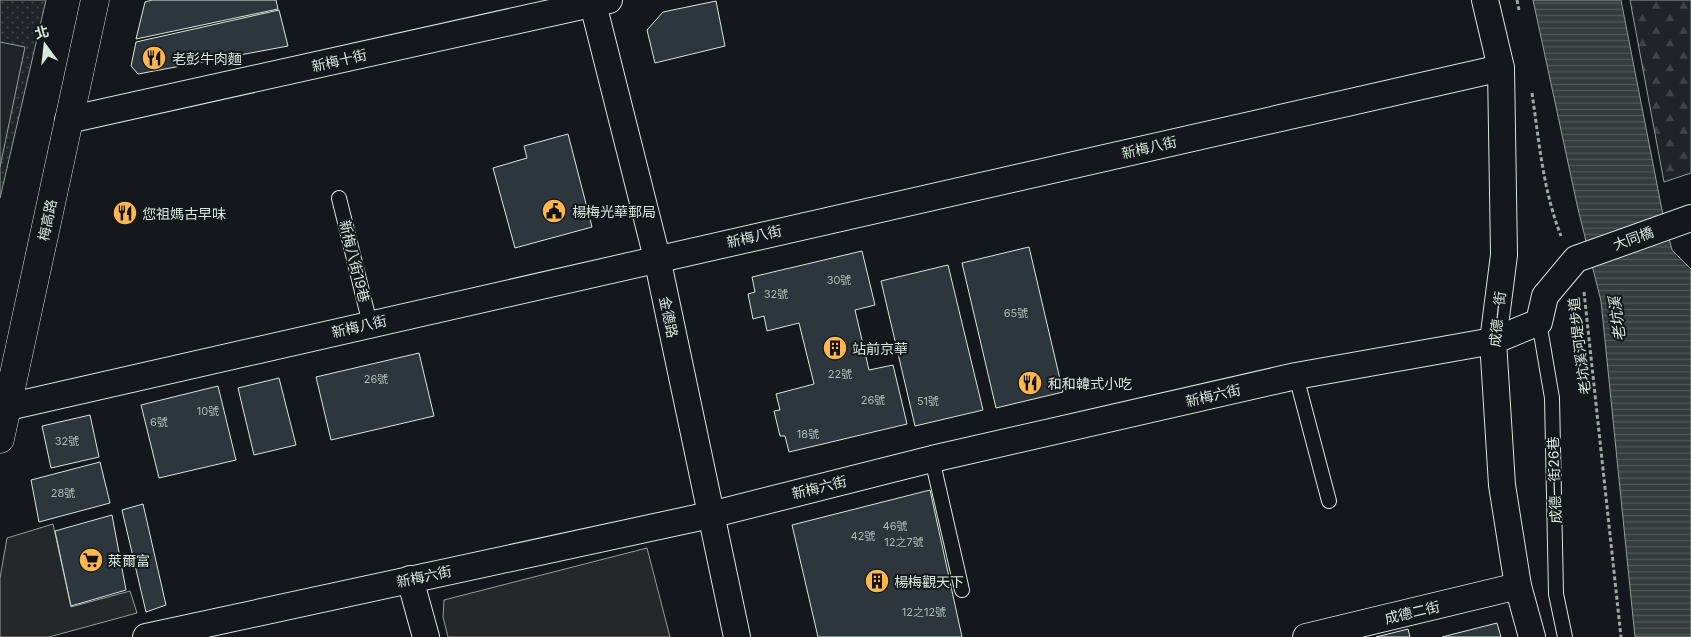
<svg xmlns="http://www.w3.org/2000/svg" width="1691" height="637" viewBox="0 0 1691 637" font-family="Inter,'Noto Sans TC',sans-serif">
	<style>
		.green { fill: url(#green-dots); stroke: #939e99 }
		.forest { fill: url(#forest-firs); stroke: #939e99 }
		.pitch { fill: #202428; stroke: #939e99 }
		.parking { fill: #24282b; stroke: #939e99 }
		.water { fill: url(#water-rules); stroke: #939e99 }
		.building { fill: #2c363c; stroke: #d8e6dc }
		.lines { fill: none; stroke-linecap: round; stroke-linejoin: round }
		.lane-casing { stroke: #d8e6dc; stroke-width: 16 }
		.street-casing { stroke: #d8e6dc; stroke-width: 28 }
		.secondary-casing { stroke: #d8e6dc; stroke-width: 29 }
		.path { stroke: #9da8a2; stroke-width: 3; stroke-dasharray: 4 2.5; stroke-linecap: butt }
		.lane { stroke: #14181c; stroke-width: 14 }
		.street { stroke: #14181c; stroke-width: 26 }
		.secondary { stroke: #14181c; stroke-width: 28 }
		.labels { text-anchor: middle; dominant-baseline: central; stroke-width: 4; stroke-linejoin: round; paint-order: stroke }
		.number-label { font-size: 11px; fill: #adbab4 }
		.poi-label { font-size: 14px; fill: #d8e6dc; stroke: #14181c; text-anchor: start }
		.street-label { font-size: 14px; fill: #d8e6dc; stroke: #14181c }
		.water-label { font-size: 15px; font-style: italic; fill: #d8e6dc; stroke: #14181c }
	</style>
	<defs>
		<pattern id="green-dots" width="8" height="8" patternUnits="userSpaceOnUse" patternTransform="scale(1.25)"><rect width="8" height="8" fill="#202428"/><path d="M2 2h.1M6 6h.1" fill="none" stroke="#404447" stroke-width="1.8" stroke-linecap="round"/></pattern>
		<pattern id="forest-firs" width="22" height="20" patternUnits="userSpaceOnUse" patternTransform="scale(1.25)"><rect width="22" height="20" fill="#202428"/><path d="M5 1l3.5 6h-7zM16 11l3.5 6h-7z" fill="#404447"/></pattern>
		<pattern id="water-rules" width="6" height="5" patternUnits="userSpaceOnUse" patternTransform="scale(1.25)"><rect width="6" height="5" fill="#363b3e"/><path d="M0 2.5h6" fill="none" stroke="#525759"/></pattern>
	</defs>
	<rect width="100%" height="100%" fill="#14181c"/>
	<!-- green -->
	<path class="green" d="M0 0H46L0 198Z"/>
	<!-- forest -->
	<path class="forest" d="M1630 0H1691V173L1664 182Z"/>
	<!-- pitch -->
	<path class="pitch" d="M0 42 25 47 0 167Z"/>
	<!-- parking -->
	<g class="parking">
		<path d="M53 524 71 607 130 591 137 613 49 637H0V578L7 538Z"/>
		<path d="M647 548 670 637H448L443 617 444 600Z"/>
	</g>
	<!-- water -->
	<path class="water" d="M1533 0H1621L1662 210 1672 250 1691 269V637H1635L1601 301 1578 209Z"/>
	<!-- building -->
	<g class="building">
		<path d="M152 0H276L278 9 136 39 145 2Z"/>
		<path d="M716 1 725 46 655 63 647 30 663 12Z"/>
		<path d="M279 10 288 46 138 74 131 66 136 42Z"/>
		<path d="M568 134 592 227 515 248 493 168 527 158 524 146Z"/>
		<path d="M1029 247 1063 392 996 408 962 263Z"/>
		<path d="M862 251 875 305 855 310 869 370 893 365 907 424 789 452 785 436H780L774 411 780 410 776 394 814 384 799 323 767 331 764 316 753 319 748 294 755 292 752 277Z"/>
		<path d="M948 265 983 410 915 426 881 281Z"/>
		<path d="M419 353 434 416 331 440 316 377Z"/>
		<path d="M279 378 296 445 254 455 238 388Z"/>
		<path d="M218 386 236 460 159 478 141 405Z"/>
		<path d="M90 415 99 457 51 468 42 426Z"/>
		<path d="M100 462 110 503 39 522 31 480Z"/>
		<path d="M930 490 962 637H818L792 525Z"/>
		<path d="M143 504 166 605 146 612 122 510Z"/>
		<path d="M112 515 126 590 71 606 55 531Z"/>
		<path d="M1497 623 1501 637H1442Z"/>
		<path d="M1408 629 1410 637H1376Z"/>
	</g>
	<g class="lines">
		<!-- lane casing -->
		<g class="lane-casing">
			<g id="lane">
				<path d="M339 198 370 324"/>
				<path d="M1539 322 1552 398 1556 594 1565 637"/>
				<path d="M1296 376 1329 501"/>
				<path d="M932 459 962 590"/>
			</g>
		</g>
		<!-- street casing -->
		<g class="street-casing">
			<g id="street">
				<path d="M592 0 657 258 737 637"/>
				<path d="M1485 0 1501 68 1504 255 1493 341 1502 485 1518 586 1532 637"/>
				<path d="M68 120 609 0"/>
				<path d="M8 407 1501 68"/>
				<path d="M410 579 426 637"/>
				<path d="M146 637 710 515 932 459 1296 376 1493 341 1539 322 1545 296 1576 259 1691 218"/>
				<path d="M1306 637 1518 586"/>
			</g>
		</g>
		<!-- secondary casing -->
		<g class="secondary-casing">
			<path id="secondary" d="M0 439 95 0"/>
		</g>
		<!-- path -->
		<g class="path">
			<path d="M1517 0 1519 10"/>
			<path d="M1532 93C1539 141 1543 190 1561 236"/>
			<path d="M1584 292 1621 637"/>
		</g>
		<!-- lane -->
		<use href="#lane" class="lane"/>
		<!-- street -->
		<use href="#street" class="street"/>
		<!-- secondary -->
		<use href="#secondary" class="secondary"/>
	</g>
	<!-- icons -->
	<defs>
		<g id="restaurant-disc" transform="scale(1.25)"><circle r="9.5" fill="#ffb74d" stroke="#14181c"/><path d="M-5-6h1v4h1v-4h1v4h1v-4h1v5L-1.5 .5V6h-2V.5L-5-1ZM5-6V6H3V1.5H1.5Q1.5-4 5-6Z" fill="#111"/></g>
		<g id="civic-disc" transform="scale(1.25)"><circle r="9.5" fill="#ffb74d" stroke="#14181c"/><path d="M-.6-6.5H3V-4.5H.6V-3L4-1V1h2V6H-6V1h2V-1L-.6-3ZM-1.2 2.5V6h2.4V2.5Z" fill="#111"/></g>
		<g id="building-disc" transform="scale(1.25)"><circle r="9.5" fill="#ffb74d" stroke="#14181c"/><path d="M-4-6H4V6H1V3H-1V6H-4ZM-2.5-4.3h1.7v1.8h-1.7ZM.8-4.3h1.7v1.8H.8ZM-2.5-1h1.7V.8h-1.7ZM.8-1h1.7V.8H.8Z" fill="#111"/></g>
		<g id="supermarket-disc" transform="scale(1.25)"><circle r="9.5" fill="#ffb74d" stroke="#14181c"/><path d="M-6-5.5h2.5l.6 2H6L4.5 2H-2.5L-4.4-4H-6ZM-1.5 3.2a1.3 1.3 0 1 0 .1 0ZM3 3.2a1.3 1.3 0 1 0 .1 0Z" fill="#111"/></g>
	</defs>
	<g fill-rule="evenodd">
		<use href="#restaurant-disc" x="154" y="58"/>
		<use href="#civic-disc" x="554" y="211"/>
		<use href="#restaurant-disc" x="125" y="213"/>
		<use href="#building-disc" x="835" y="348"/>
		<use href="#restaurant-disc" x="1030" y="383"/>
		<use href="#supermarket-disc" x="91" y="560"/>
		<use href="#building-disc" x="877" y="581"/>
	</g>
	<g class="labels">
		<!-- number labels -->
		<g class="number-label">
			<text x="839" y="280">30號</text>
			<text x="776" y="294">32號</text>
			<text x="1016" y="313">65號</text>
			<text x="840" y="374">22號</text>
			<text x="376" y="379">26號</text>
			<text x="873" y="400">26號</text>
			<text x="928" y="401">51號</text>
			<text x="208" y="411">10號</text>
			<text x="159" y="422">6號</text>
			<text x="808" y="434">18號</text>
			<text x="67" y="441">32號</text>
			<text x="63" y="493">28號</text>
			<text x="895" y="526">46號</text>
			<text x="863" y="536">42號</text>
			<text x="904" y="542">12之7號</text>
			<text x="924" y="612">12之12號</text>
		</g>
		<!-- poi labels -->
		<g class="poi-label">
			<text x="172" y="58">老彭牛肉麵</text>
			<text x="572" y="211">楊梅光華郵局</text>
			<text x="142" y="213">您祖媽古早味</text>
			<text x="852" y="348">站前京華</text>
			<text x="1048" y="383">和和韓式小吃</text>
			<text x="108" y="560">萊爾富</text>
			<text x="894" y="581">楊梅觀天下</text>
		</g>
		<!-- street labels -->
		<g class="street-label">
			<text transform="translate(339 60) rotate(-13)">新梅十街</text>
			<text transform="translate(1149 147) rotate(-13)">新梅八街</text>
			<text transform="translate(47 220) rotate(-78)">梅高路</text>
			<text transform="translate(754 236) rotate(-13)">新梅八街</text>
			<text transform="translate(1633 238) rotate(-20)">大同橋</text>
			<text transform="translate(355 261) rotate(76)">新梅八街19巷</text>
			<text transform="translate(669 317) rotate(78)">金德路</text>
			<text transform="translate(1497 319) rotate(-84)">成德一街</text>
			<text transform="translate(359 326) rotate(-13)">新梅八街</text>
			<text transform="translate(1579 346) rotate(-97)">老坑溪河堤步道</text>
			<text transform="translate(1213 395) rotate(-13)">新梅六街</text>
			<text transform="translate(1554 480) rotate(-92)">成德一街26巷</text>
			<text transform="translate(819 487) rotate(-14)">新梅六街</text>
			<text transform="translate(424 576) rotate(-12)">新梅六街</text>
			<text transform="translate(1412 612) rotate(-13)">成德二街</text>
		</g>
		<!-- water labels -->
		<g class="water-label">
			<text transform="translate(1617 319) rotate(-97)">老坑溪</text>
		</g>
	</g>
	<!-- north arrow -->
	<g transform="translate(45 45) rotate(345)" stroke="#14181c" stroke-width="4" paint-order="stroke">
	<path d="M0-4L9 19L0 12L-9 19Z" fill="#d8e6dc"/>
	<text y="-8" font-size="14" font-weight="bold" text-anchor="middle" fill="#d8e6dc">北</text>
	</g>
</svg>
